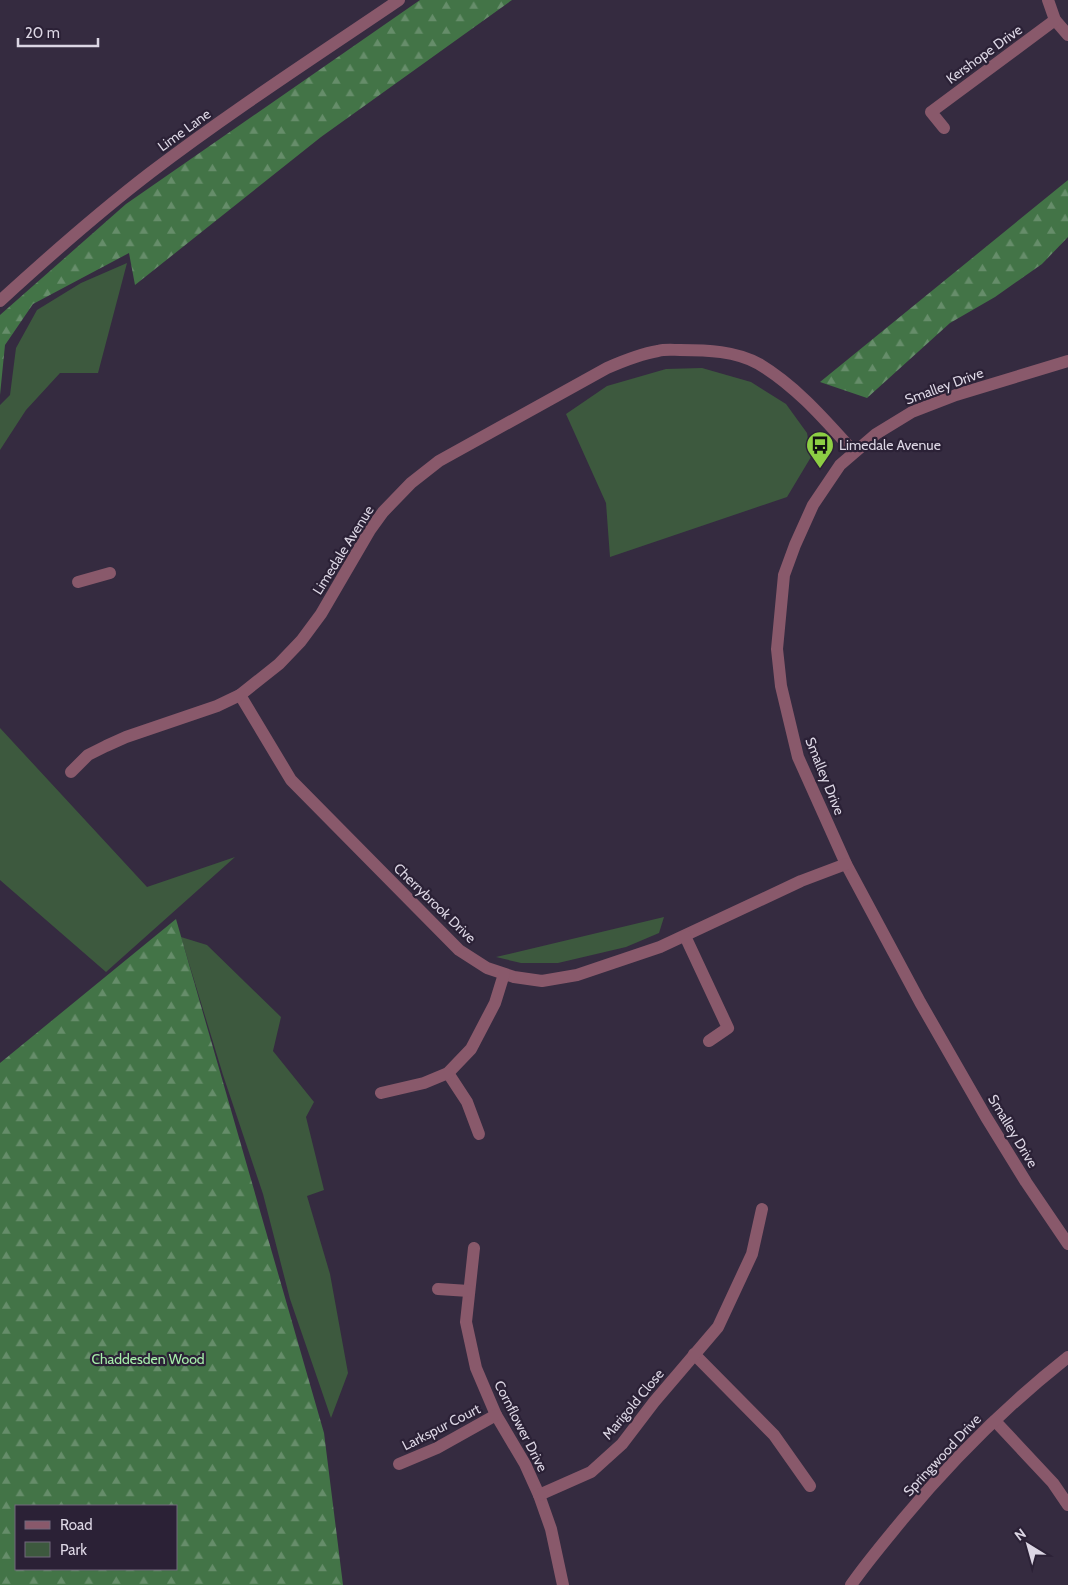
<svg xmlns="http://www.w3.org/2000/svg" width="1068" height="1585" viewBox="0 0 1068 1585" font-family="Cabin,sans-serif">
	<style>
		.green { fill: #3d593e }
		.forest { fill: url(#forest-firs); fill-rule: evenodd }
		.lines { fill: none; stroke-linecap: round; stroke-linejoin: round }
		.minor { stroke: #89596b; stroke-width: 12 }
		.labels { text-anchor: middle; dominant-baseline: central; stroke-width: 4.5; stroke-linejoin: round; paint-order: stroke }
		.street-label { font-size: 14px; fill: #dcd6e4; stroke: #2b2136 }
		.poi-label { font-size: 14px; fill: #dcd6e4; stroke: #2b2136; text-anchor: start }
		.park-label { font-size: 14px; fill: #a7efab; stroke: #2b2136 }
	</style>
	<defs>
		<pattern id="forest-firs" width="22" height="20" patternUnits="userSpaceOnUse" patternTransform="scale(1.25)"><rect width="22" height="20" fill="#437447"/><path d="M5 1l3.5 6h-7zM16 11l3.5 6h-7z" fill="#668d6a"/></pattern>
	</defs>
	<rect width="100%" height="100%" fill="#352b40"/>
	<!-- green -->
	<g class="green">
		<path d="M127 263 98 373H60L26 410 0 450V405L10 395 16 348 37 310 81 283Z"/>
		<path d="M702 368 751 382 786 404 807 433 811 457 787 497 610 557 606 503 566 414 607 386 666 369Z"/>
		<path d="M0 728 147 887 235 857 106 972 0 880Z"/>
		<path d="M664 917 659 933 626 947 558 963H521L496 957Z"/>
		<path d="M181 937 207 945 281 1017 273 1051 314 1102 306 1117 324 1190 307 1196 330 1274 348 1373 331 1418 290 1299 263 1194 223 1075Z"/>
	</g>
	<!-- forest -->
	<g class="forest">
		<path d="M420 0H512L321 137 135 285 129 253 33 304 5 345 0 395V315L126 204Z"/>
		<path d="M1068 180V237L1042 264 995 297 950 323 867 398 820 382Z"/>
		<path d="M176 919 324 1433 343 1585H0V1063ZM16 1506H176V1569H16Z"/>
	</g>
	<g class="lines">
		<!-- minor -->
		<g class="minor">
			<path d="M1055 20 1068 35"/>
			<path d="M944 128 931 112 1055 20 1048 0"/>
			<path d="M0 301C48 257 98 213 150 173 230 112 315 57 399 0"/>
			<path d="M1068 361 956 395 912 412 876 434 840 465 813 505 795 545 784 575 777 649 781 686 798 757 846 864 920 1002 986 1117 1026 1182 1068 1244"/>
			<path d="M78 582 110 573"/>
			<path d="M240 695 291 780 459 950 487 968 514 977 542 981 577 975 660 947 801 881 846 864"/>
			<path d="M71 772 88 755 106 746 126 737 217 706 240 695 279 664 301 641 321 614 370 530 383 512 411 483 439 461 607 368C623 361 640 354 658 351 665 349 673 350 680 350 707 350 736 351 759 364 797 387 825 420 854 452"/>
			<path d="M685 936 728 1028 709 1041"/>
			<path d="M448 1073 467 1102 479 1134"/>
			<path d="M381 1093 424 1083 448 1073 471 1049 495 1003 504 974"/>
			<path d="M474 1248 466 1322 476 1368 496 1415 525 1464 539 1495 551 1529 563 1585"/>
			<path d="M438 1289 469 1291"/>
			<path d="M694 1354 774 1435 810 1486"/>
			<path d="M995 1421 1053 1483 1068 1505"/>
			<path d="M399 1464 437 1448 496 1415"/>
			<path d="M539 1495 591 1472 622 1444 654 1402 718 1327 752 1254 762 1209"/>
			<path d="M851 1585C867 1562 885 1541 903 1519 952 1460 1007 1405 1068 1357"/>
		</g>
	</g>
	<!-- icons -->
	<defs>
		<g id="bus-pin" transform="scale(1.4375)"><path d="M0 17L-7.5 6A9.5 9.5 0 1 1 7.5 6Z" fill="#8dce44" stroke="#2b2136"/><path d="M-5-6H5V4H4V6H2V4H-2V6H-4V4H-5ZM-3.5-4V0h7V-4ZM-3.5 1.2v1.5H-2V1.2ZM2 1.2v1.5H3.5V1.2Z" fill="#111"/></g>
	</defs>
	<g fill-rule="evenodd">
		<use href="#bus-pin" x="820" y="445"/>
	</g>
	<g class="labels">
		<!-- street labels -->
		<g class="street-label">
			<text transform="translate(984 54) rotate(-36)">Kershope Drive</text>
			<text transform="translate(184 130) rotate(-36)">Lime Lane</text>
			<text transform="translate(944 386) rotate(-20)">Smalley Drive</text>
			<text transform="translate(343 550) rotate(-58)">Limedale Avenue</text>
			<text transform="translate(825 776) rotate(68)">Smalley Drive</text>
			<text transform="translate(435 903) rotate(44)">Cherrybrook Drive</text>
			<text transform="translate(1013 1131) rotate(59)">Smalley Drive</text>
			<text transform="translate(633 1404) rotate(-50)">Marigold Close</text>
			<text transform="translate(521 1426) rotate(63)">Cornflower Drive</text>
			<text transform="translate(441 1427) rotate(-27)">Larkspur Court</text>
			<text transform="translate(942 1455) rotate(-47)">Springwood Drive</text>
		</g>
		<!-- poi labels -->
		<g class="poi-label">
			<text x="839" y="445">Limedale Avenue</text>
		</g>
		<!-- park labels -->
		<g class="park-label">
			<text x="148" y="1359">Chaddesden Wood</text>
		</g>
	</g>
	<!-- legend -->
	<rect x="15" y="1505" width="162" height="65" fill="#2b2136" stroke="#72697c"/>
	<rect x="25" y="1521" width="25" height="8" fill="#89596b" stroke="#72697c"/>
	<text x="60" y="1530" font-size="15" fill="#dcd6e4">Road</text>
	<rect x="25" y="1542" width="25" height="15" fill="#3d593e" stroke="#72697c"/>
	<text x="60" y="1555" font-size="15" fill="#dcd6e4">Park</text>
	<!-- north arrow -->
	<g transform="translate(1028 1545) rotate(323)" stroke="#2b2136" stroke-width="4" paint-order="stroke">
	<path d="M0-4L9 19L0 12L-9 19Z" fill="#dcd6e4"/>
	<text y="-8" font-size="14" font-weight="bold" text-anchor="middle" fill="#dcd6e4">N</text>
	</g>
	<!-- scale -->
	<path d="M18 38v8h80v-8" fill="none" stroke="#dcd6e4" stroke-width="2.5"/>
	<text x="25" y="38" font-size="15" fill="#dcd6e4" stroke="#2b2136" stroke-width="4" paint-order="stroke">20 m</text>
</svg>
